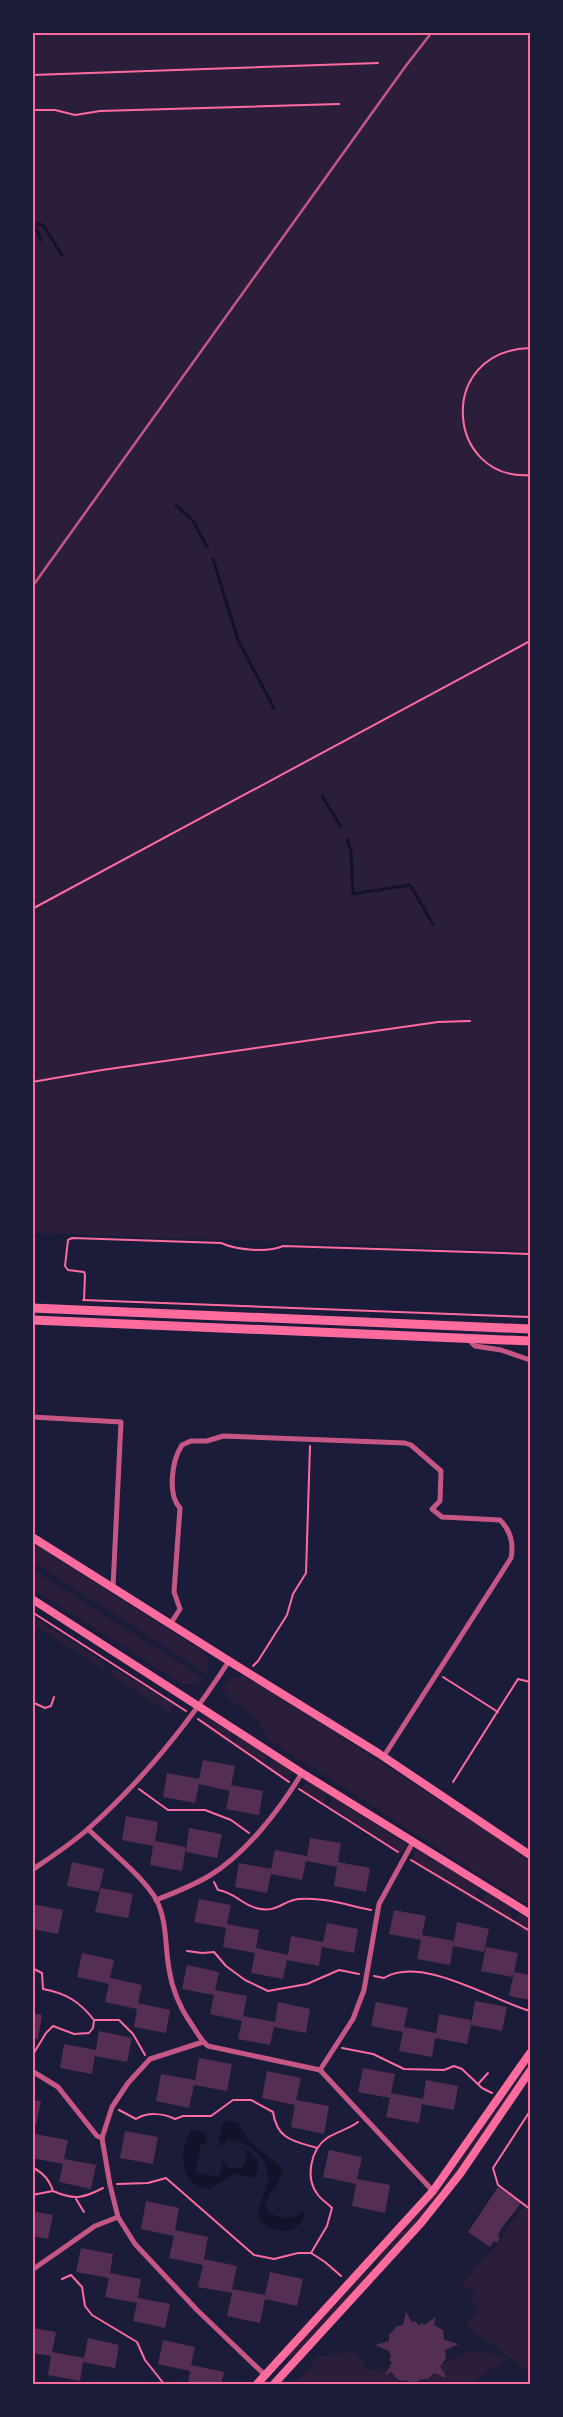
<svg xmlns="http://www.w3.org/2000/svg" width="563" height="2417" viewBox="0 0 563 2417" font-family="Jost,sans-serif">
	<style>
		.green { fill: #2a1e3b }
		.water { fill: #12122b }
		.lines { fill: none; stroke-linecap: round; stroke-linejoin: round }
		.stream { stroke: #12122b; stroke-width: 3 }
		.building { fill: #542f53 }
		.path { stroke: #ff6b9d; stroke-width: 2 }
		.service { stroke: #c65784; stroke-width: 2.5 }
		.minor { stroke: #c65784; stroke-width: 5 }
		.secondary { stroke: #ff6b9d; stroke-width: 8 }
		.primary { stroke: #ff6b9d; stroke-width: 9 }
		.neatline { fill: none; stroke: #ff6b9d; stroke-width: 2 }
	</style>
	<rect width="100%" height="100%" fill="#1b1b3a"/>
	<!-- green -->
	<g class="green">
		<path d="M33 33H530V1251L33 1233Z"/>
		<path d="M32 1543 201 1650 208 1659V1674L33 1562Z"/>
		<path d="M32 1570H33L204 1679 193 1685 182 1684 33 1589Z"/>
		<path d="M32 1616 104 1662V1669L33 1625Z"/>
		<path d="M115 1669 175 1705 170 1713 108 1673Z"/>
		<path d="M246 1675 530 1859V1903H524L271 1741C260 1731 264 1730 257 1720 254 1715 234 1702 227 1697V1692L221 1688 231 1678Z"/>
		<path d="M203 1718H212L233 1732 228 1744 198 1722Z"/>
		<path d="M238 1735 267 1753 263 1765 233 1747Z"/>
		<path d="M272 1757 295 1771 288 1782 267 1769Z"/>
		<path d="M308 1780 328 1793 323 1804 300 1791Z"/>
		<path d="M334 1796 408 1845 402 1854 328 1809Z"/>
		<path d="M417 1849 478 1886 476 1903 410 1862Z"/>
		<path d="M485 1891 512 1907 510 1923 482 1905Z"/>
		<path d="M521 1911 530 1917V1937L516 1929 517 1914Z"/>
		<path d="M530 2061V2065L521 2080 471 2149 448 2186 380 2263 377 2264 375 2262 444 2184Z"/>
		<path d="M524 2205 530 2210V2372L466 2326 479 2307 470 2301 475 2294 462 2285 483 2257 492 2252Z"/>
		<path d="M375 2266 377 2268 296 2357 293 2355 290 2358 288 2356 371 2267 373 2269Z"/>
		<path d="M473 2350 508 2358 470 2384H425L440 2365Z"/>
		<path d="M352 2352 361 2357 366 2370 385 2369 401 2384H294L319 2356Z"/>
	</g>
	<!-- water -->
	<g class="water">
		<path d="M227 2121 238 2123 249 2141 281 2167C285 2184 266 2191 265 2207 275 2221 292 2221 305 2211L302 2221 294 2229C280 2233 268 2229 259 2218 257 2204 266 2194 268 2180 270 2158 247 2141 228 2139L221 2147 218 2137 221 2135V2126Z"/>
		<path d="M192 2130 207 2133 206 2144 201 2143 196 2173 219 2177 223 2161 229 2168H241L246 2162 247 2150C257 2157 261 2164 255 2176L250 2178 236 2173 209 2189C179 2188 178 2147 192 2130Z"/>
	</g>
	<g class="lines">
		<!-- stream -->
		<g class="stream">
			<path d="M32 222 44 226 62 255"/>
			<path d="M33 222 41 240"/>
			<path d="M176 505 193 521 207 547"/>
			<path d="M213 559 238 640 274 708"/>
			<path d="M322 796 341 827"/>
			<path d="M347 839 351 852 353 894 410 885 433 924"/>
		</g>
	</g>
	<!-- building -->
	<g class="building">
		<path d="M203 1760 235 1766 230 1791 199 1784 195 1803 163 1797 167 1773 199 1779Z"/>
		<path d="M231 1785 263 1791 259 1815 226 1809Z"/>
		<path d="M126 1816 158 1822 155 1841 186 1847 182 1871 150 1865 153 1846 122 1840Z"/>
		<path d="M189 1828 222 1834 217 1858 186 1852Z"/>
		<path d="M310 1838 341 1843 338 1862 370 1868 366 1892 334 1886 337 1867 306 1861 302 1880 271 1874 267 1893 235 1887 239 1863 271 1869 275 1850 307 1856Z"/>
		<path d="M72 1862 104 1869 99 1892 67 1886Z"/>
		<path d="M101 1888 133 1894 128 1918 95 1912Z"/>
		<path d="M199 1899 231 1905 227 1924 259 1930 256 1948 288 1955 291 1936 323 1942 327 1923 358 1929 354 1953 322 1947 319 1966 287 1960 283 1979 251 1973 255 1953 223 1947 226 1928 194 1922Z"/>
		<path d="M32 1904 63 1910 58 1934 32 1929Z"/>
		<path d="M394 1910 426 1916 422 1935 454 1941 450 1965 417 1959 421 1940 389 1934Z"/>
		<path d="M457 1922 489 1929 484 1952 453 1946Z"/>
		<path d="M486 1947 518 1953 514 1972 530 1975V2000L509 1996 514 1972 512 1977 481 1971Z"/>
		<path d="M82 1953 114 1960 110 1978 142 1985 138 2003 170 2010 166 2033 134 2027 137 2009 105 2002 109 1984 77 1977Z"/>
		<path d="M187 1965 219 1972 215 1990 247 1996 243 2016 275 2022 278 2002 310 2009 306 2033 274 2027 270 2045 238 2039 242 2021 210 2014 214 1995 182 1989Z"/>
		<path d="M475 2001 507 2007 502 2031 471 2025 467 2044 435 2038 436 2033 432 2057 399 2051 403 2032 371 2026 376 2002 408 2008 404 2027 436 2033 439 2014 471 2020V2025Z"/>
		<path d="M32 2013 42 2015 38 2039 32 2038Z"/>
		<path d="M99 2031 132 2038 127 2062 95 2056 92 2074 60 2068 64 2044 96 2050Z"/>
		<path d="M199 2058 232 2064 227 2091 194 2085 189 2108 156 2101 161 2074 195 2080Z"/>
		<path d="M363 2068 395 2074 391 2093 423 2099 426 2080 458 2086 454 2110 422 2104 419 2123 386 2117 390 2098 358 2092Z"/>
		<path d="M267 2071 301 2078 296 2100 329 2106 324 2134 291 2127 295 2105 262 2098Z"/>
		<path d="M32 2100 41 2101 36 2125H32Z"/>
		<path d="M125 2131 158 2137 153 2164 120 2158Z"/>
		<path d="M35 2134 68 2140 64 2159 96 2165 91 2189 59 2182 63 2164 32 2158Z"/>
		<path d="M329 2150 362 2157 357 2179 390 2185 385 2213 352 2206 356 2184 323 2177Z"/>
		<path d="M498 2187 521 2203 501 2229 498 2236 500 2238 497 2243 494 2241 490 2247 468 2232Z"/>
		<path d="M146 2201 179 2208 175 2230 208 2237 204 2259 237 2266 232 2289 265 2295 270 2272 303 2279 297 2306 265 2299 260 2323 227 2316 232 2293 198 2287 203 2265 169 2258 174 2236 141 2229Z"/>
		<path d="M32 2211 53 2215 48 2239 32 2236Z"/>
		<path d="M81 2248 113 2254 110 2273 141 2279 138 2298 170 2304 165 2328 133 2321 137 2303 105 2297 109 2278 76 2272Z"/>
		<path d="M406 2312 412 2322 416 2321 417 2324 420 2325 422 2323 424 2325 436 2317 434 2325 443 2330 444 2340 459 2344 445 2350 446 2359 440 2366 447 2378 434 2373 428 2379 418 2380 417 2384H411L409 2381 398 2380 391 2372 385 2375 392 2362 389 2360 391 2357 389 2351 375 2345 389 2341V2335L397 2326 403 2325Z"/>
		<path d="M32 2328 56 2332 52 2352 84 2358 88 2338 119 2345 115 2368 83 2362 80 2381 48 2375 51 2356 32 2353Z"/>
		<path d="M163 2340 195 2347 191 2365 224 2372 221 2384H188L190 2371 158 2364Z"/>
	</g>
	<g class="lines">
		<!-- path -->
		<g class="path">
			<path d="M32 75 378 63"/>
			<path d="M32 110H55L75 115 100 111 339 104"/>
			<path d="M530 348C435 351 446 481 530 475"/>
			<path d="M32 909 530 641"/>
			<path d="M32 1082 102 1070 438 1022 470 1021"/>
			<path d="M83 1300 530 1317"/>
			<path d="M84 1300 85 1275 84 1272 68 1270 65 1266 68 1240 72 1238 221 1243C237 1250 267 1253 283 1246L530 1254"/>
			<path d="M32 1612 186 1711"/>
			<path d="M253 1666 258 1661 287 1615 293 1594 306 1573 310 1446"/>
			<path d="M443 1677 498 1712"/>
			<path d="M32 1702 45 1708 51 1706 54 1697"/>
			<path d="M198 1719 289 1782"/>
			<path d="M453 1782 518 1679 530 1682"/>
			<path d="M139 1789 168 1810H205L231 1820 249 1833"/>
			<path d="M299 1789 398 1852"/>
			<path d="M411 1860 530 1931"/>
			<path d="M214 1882 218 1890C234 1892 241 1904 256 1908 277 1914 283 1900 299 1899 325 1897 346 1905 371 1910"/>
			<path d="M187 1951 202 1953 214 1952 226 1966 245 1980 268 1991 307 1984 339 1970 359 1974"/>
			<path d="M32 1968 42 1973 43 1989C66 1993 80 2002 94 2020H119L133 2034 145 2055"/>
			<path d="M374 1976 384 1978C421 1955 492 2000 530 2011"/>
			<path d="M342 2048 373 2054 404 2069 444 2070 454 2066 462 2069 482 2088 492 2093"/>
			<path d="M32 2056 46 2033 53 2026 74 2034 89 2033 93 2028 94 2020"/>
			<path d="M478 2084 488 2073"/>
			<path d="M119 2110 136 2119C147 2112 163 2113 175 2119L183 2116H211L233 2100H251L273 2112C277 2140 294 2141 317 2148"/>
			<path d="M530 2111 493 2168 498 2185 530 2209"/>
			<path d="M32 2167C43 2173 49 2179 53 2191 74 2200 82 2199 103 2188"/>
			<path d="M117 2184 148 2183 166 2178 254 2255 274 2259 298 2253H311L325 2262 341 2276"/>
			<path d="M32 2195 53 2191"/>
			<path d="M76 2199 84 2212"/>
			<path d="M311 2253 327 2226 332 2208C328 2204 322 2200 318 2195 305 2179 310 2150 327 2138 336 2132 349 2129 358 2122"/>
			<path d="M62 2279 71 2275 82 2287 85 2306 92 2315 137 2342 145 2360 164 2384"/>
		</g>
		<!-- service -->
		<path class="service" d="M32 587 405 67 432 32"/>
		<!-- minor -->
		<g class="minor">
			<path d="M468 1339 475 1346 501 1350 530 1360"/>
			<path d="M32 1417 121 1422 113 1587"/>
			<path d="M171 1623 180 1609 174 1592 180 1508C167 1494 172 1460 182 1445L191 1441H207L223 1436 405 1443 411 1445 441 1471 440 1501 432 1509 442 1517 500 1520C511 1531 514 1543 511 1558L384 1756"/>
			<path d="M88 1829C106 1847 146 1879 157 1901 167 1922 165 1946 169 1969 172 1989 180 2008 192 2025 197 2032 201 2041 208 2046L320 2070"/>
			<path d="M32 1870C51 1857 71 1844 88 1829 143 1780 189 1723 229 1661"/>
			<path d="M156 1900C174 1893 192 1886 209 1876 246 1854 280 1809 302 1773"/>
			<path d="M203 2042 150 2059 128 2083 112 2107 102 2138 110 2185 118 2217 135 2244 197 2310 266 2376"/>
			<path d="M320 2070 353 2019 364 1990 379 1904 413 1842"/>
			<path d="M320 2070 433 2191"/>
			<path d="M32 2071 58 2087 97 2136 102 2138"/>
			<path d="M32 2270 95 2226 118 2217"/>
		</g>
		<!-- secondary -->
		<g class="secondary">
			<path d="M32 1537 229 1661 378 1753 530 1855"/>
			<path d="M32 1599 302 1773 530 1914"/>
			<path d="M257 2384 433 2191 530 2053"/>
			<path d="M274 2384 421 2223 460 2174 530 2071"/>
		</g>
		<!-- primary -->
		<g class="primary">
			<path d="M32 1308 530 1329"/>
			<path d="M32 1320 530 1341"/>
		</g>
	</g>
	<!-- border -->
	<rect width="563" height="2417" fill="none" stroke="#1b1b3a" stroke-width="68"/>
	<rect x="34" y="34" width="495" height="2349" class="neatline"/>
</svg>
